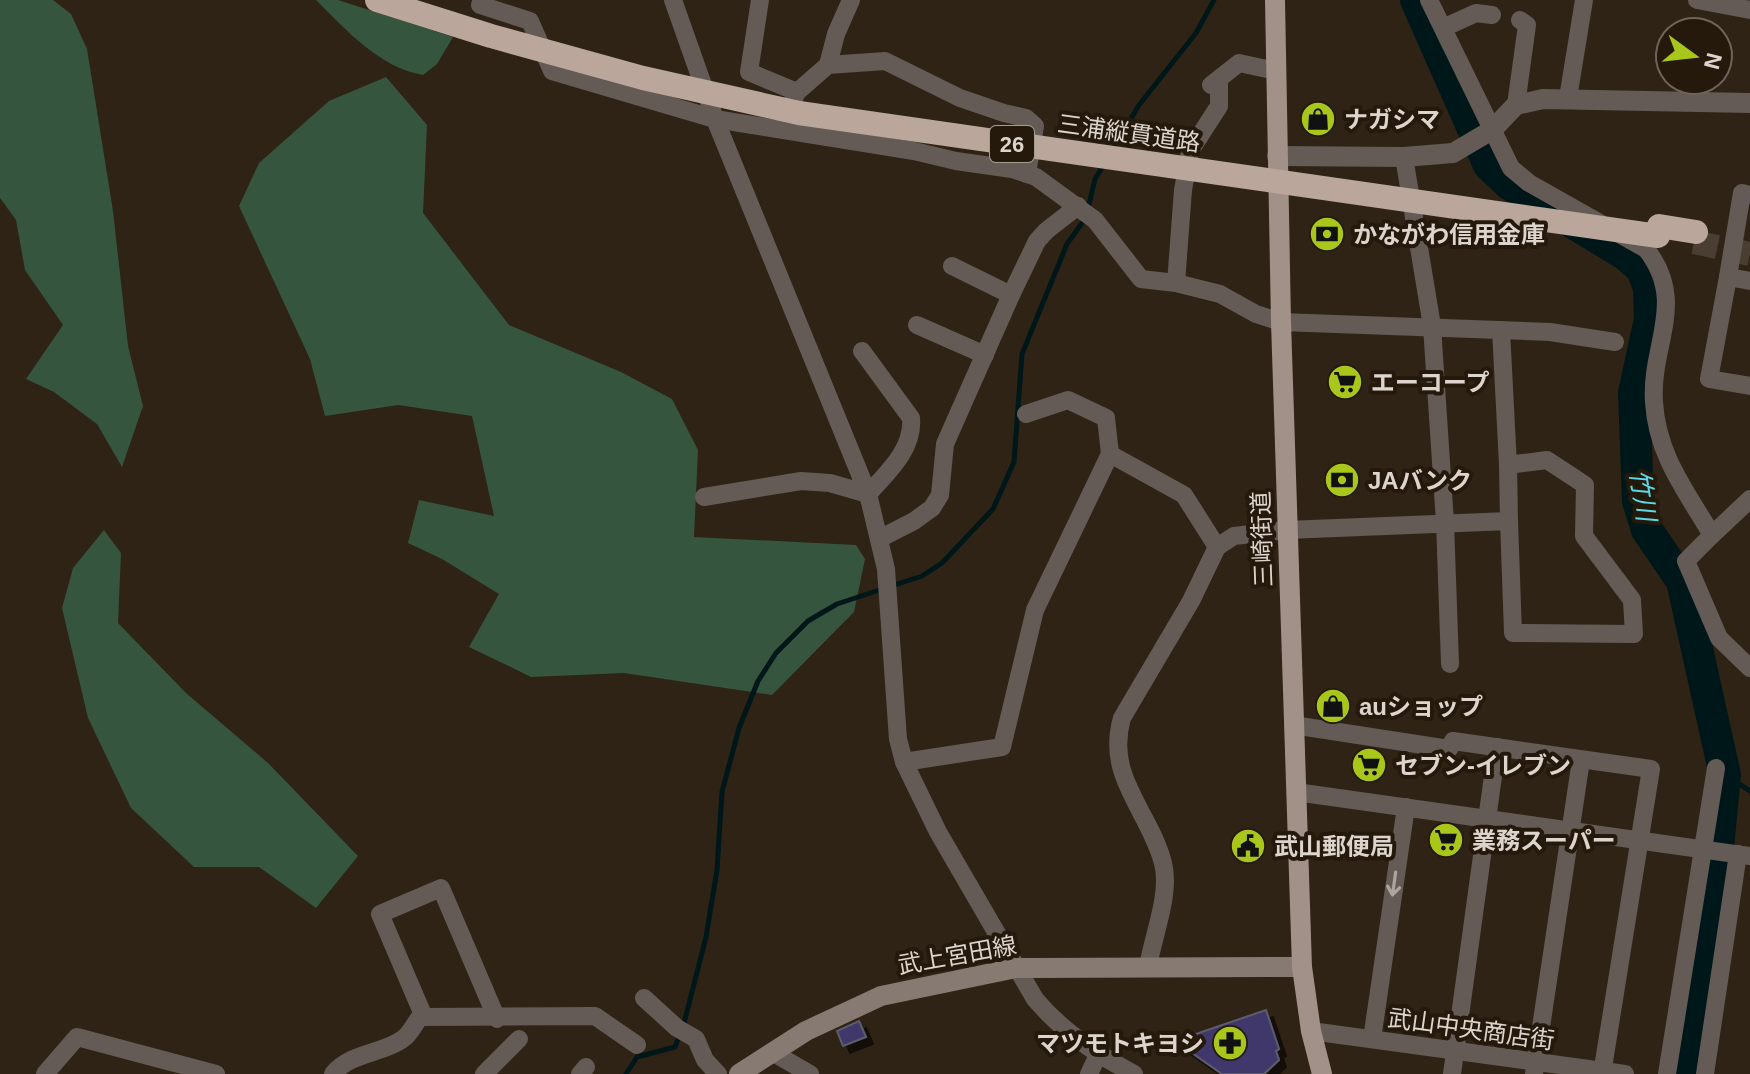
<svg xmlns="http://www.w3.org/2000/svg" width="1750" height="1074" viewBox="0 0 1750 1074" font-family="Arial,'Noto Sans JP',sans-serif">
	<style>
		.green { fill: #35553e }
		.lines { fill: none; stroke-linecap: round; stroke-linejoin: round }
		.stream { stroke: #00171a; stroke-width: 5 }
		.river { stroke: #00171a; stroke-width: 32 }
		.building { fill: #3f396a; stroke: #5c5c6e; stroke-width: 2; filter: url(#shadow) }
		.motorway-tunnel { stroke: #493e31; stroke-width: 24; stroke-dasharray: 24 12; stroke-linecap: butt }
		.minor { stroke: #645b57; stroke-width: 18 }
		.tertiary { stroke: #645b57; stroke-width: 20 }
		.secondary { stroke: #877a72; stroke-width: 20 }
		.primary { stroke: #a29188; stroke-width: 20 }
		.motorway { stroke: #bba69b; stroke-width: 24 }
		.motorway-bridge { stroke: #bba69b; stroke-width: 24 }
		.oneway { stroke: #ada49e }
		.labels { text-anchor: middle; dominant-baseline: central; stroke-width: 8; stroke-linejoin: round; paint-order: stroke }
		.shield { fill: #25190c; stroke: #a69d93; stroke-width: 2 }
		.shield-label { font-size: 22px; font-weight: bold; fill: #ddd5cd }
		.poi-label { font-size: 24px; font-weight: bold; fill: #ddd5cd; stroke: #25190c; text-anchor: start }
		.street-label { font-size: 24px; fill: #ddd5cd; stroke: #25190c }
		.water-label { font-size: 26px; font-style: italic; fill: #5adae6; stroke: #25190c }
	</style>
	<defs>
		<filter id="shadow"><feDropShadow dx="7" dy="7" stdDeviation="0" flood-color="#0009"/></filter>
	</defs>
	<rect width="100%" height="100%" fill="#2f2315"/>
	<!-- green -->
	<g class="green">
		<path d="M0 0H53L71 14 87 49 113 211 128 346 143 406 122 467 97 424 54 392 26 379 63 325 25 270 16 220 0 198Z"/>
		<path d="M316 0H338L453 37 437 64 423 75C380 68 345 29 316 0Z"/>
		<path d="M386 77 427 125 423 213 509 325 621 372 672 399 698 450 694 537 856 545 865 559 854 612 772 695 624 673 531 677 469 647 499 594 442 559 408 543 419 500 494 516 472 416 398 405 325 416 310 359 239 206 259 163 329 101Z"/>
		<path d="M104 530 121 553 118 623 186 693 268 763 358 856 316 908 259 867H194L131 808 88 718 62 608 73 568Z"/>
	</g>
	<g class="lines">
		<!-- stream -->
		<g class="stream">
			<path d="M1112 151 1139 105 1196 33 1214 0"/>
			<path d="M1088 209 1095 179 1105 163"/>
			<path d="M1725 775 1750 791"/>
			<path d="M683 1027 706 937 717 870 722 792 739 728 758 681 776 653 808 621 837 604 922 576 942 563 993 509 1014 462 1022 354 1067 244 1085 219"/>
			<path d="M626 1074 637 1057 675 1047 679 1036"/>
		</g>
		<!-- river -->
		<path class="river" d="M1416 0 1489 165 1509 184 1626 255 1642 269 1649 288 1650 319 1634 393 1638 501 1647 530 1682 581 1725 775 1716 868 1688 1074"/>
	</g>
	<!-- building -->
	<g class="building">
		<path d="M1266 1010 1279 1049 1276 1051 1279 1060 1264 1074H1222L1185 1048 1181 1039Z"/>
		<path d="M859 1021 866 1037 843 1046 837 1031Z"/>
	</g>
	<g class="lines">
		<!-- motorway-tunnel -->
		<path class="motorway-tunnel" d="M1694 242 1750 254"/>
		<!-- minor -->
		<g class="minor">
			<path d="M483 0 480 5 530 21 552 71 715 119 914 151 956 161 1012 169 1036 177 1095 220 1141 279 1176 283 1220 294 1256 314 1281 322 1550 332 1615 342"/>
			<path d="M673 0 715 119 868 494 886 569 898 739 904 762 938 832 1035 999C1063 1032 1096 1054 1134 1074"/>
			<path d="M760 0 749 72 797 92"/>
			<path d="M1429 0 1511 168 1529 183 1646 249C1688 302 1650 345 1654 402 1657 455 1686 491 1712 535L1750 499"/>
			<path d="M1697 0 1750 10"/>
			<path d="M1443 28 1476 13 1492 15"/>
			<path d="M828 65 836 34 851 0"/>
			<path d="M1211 85 1239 63 1276 71"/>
			<path d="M1568 98 1584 0"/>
			<path d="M1516 105 1527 25 1520 20"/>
			<path d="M783 122 797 92 828 65 885 61 960 98 1004 113 1026 118 1035 126 1027 174"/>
			<path d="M1404 157 1432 326 1445 522 1450 664"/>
			<path d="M1750 195 1742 193 1728 277 1750 281"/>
			<path d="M952 266 1011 295"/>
			<path d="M1728 277 1709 379 1750 386"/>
			<path d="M1176 283 1183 190 1190 151 1219 106V80"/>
			<path d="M917 325 985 355"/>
			<path d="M1026 414 1068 400 1106 418 1110 454"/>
			<path d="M1508 465 1509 521"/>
			<path d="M704 497 801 481 830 483 868 494C887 473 914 449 911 418L862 351"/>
			<path d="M1712 535 1686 561 1719 638 1750 668"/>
			<path d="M879 539 914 521 932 508 940 495 945 444 1011 295 1037 241 1046 231 1078 206"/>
			<path d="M1293 725 1449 749 1453 741 1651 769 1602 1074"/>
			<path d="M904 762 1002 747 1035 610 1110 454 1184 495 1217 547 1234 536 1287 530 1509 521 1513 633 1634 634 1632 600 1584 536 1585 485 1547 460 1508 465 1501 330"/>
			<path d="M1296 792 1750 856"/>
			<path d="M1148 967C1153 935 1171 894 1163 863 1149 810 1105 777 1122 718L1191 601 1217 547"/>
			<path d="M644 998 677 1028 696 1039 705 1060 718 1074"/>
			<path d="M424 1017 380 914 441 888 497 1019"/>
			<path d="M1311 1031 1625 1074"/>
			<path d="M1372 1039 1406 807"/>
			<path d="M772 1052 810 1074"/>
			<path d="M45 1074 77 1037 216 1074"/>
			<path d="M333 1074C350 1052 384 1054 404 1038 410 1034 415 1023 420 1017L595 1016 637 1045"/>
			<path d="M484 1074 519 1039"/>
			<path d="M580 1074 586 1067"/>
			<path d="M1089 1074 1098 1055"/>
			<path d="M1452 1074 1497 747"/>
			<path d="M1534 1074 1581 760"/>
			<path d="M1667 1074 1716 768"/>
			<path d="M1705 1074 1738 854"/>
		</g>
		<!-- tertiary -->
		<path class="tertiary" d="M1277 156 1404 157 1453 153 1492 130 1516 105 1543 99 1750 103"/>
		<!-- secondary -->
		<path class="secondary" d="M739 1074 806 1031 881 996 1016 968H1034L1302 967"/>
		<!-- primary -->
		<path class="primary" d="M1275 0 1281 322 1302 967 1311 1031 1322 1074"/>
		<!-- motorway -->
		<path class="motorway" d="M1659 226 1696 232"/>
		<!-- motorway-bridge -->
		<path class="motorway-bridge" d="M377 0 491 36 643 78 799 113 1658 236"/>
	</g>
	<!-- one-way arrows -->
	<defs><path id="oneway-shaft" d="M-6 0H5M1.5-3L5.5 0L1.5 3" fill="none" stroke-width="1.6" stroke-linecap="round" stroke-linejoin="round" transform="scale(2)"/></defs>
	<use class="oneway" href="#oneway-shaft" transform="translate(1394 884) rotate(98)"/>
	<!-- icons -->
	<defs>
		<g id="shop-disc" transform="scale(1.8)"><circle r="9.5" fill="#a9c71b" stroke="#25190c"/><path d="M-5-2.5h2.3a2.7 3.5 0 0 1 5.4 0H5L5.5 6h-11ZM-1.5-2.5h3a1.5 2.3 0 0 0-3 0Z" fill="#111"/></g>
		<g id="bank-disc" transform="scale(1.8)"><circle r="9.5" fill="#a9c71b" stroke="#25190c"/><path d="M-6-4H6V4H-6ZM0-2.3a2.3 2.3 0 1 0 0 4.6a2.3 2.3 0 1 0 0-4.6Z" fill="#111"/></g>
		<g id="supermarket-disc" transform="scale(1.8)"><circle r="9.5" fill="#a9c71b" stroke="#25190c"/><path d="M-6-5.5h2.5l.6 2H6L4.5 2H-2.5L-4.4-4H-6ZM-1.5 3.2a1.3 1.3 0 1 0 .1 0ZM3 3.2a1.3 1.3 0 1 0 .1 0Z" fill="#111"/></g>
		<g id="civic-disc" transform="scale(1.8)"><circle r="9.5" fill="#a9c71b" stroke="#25190c"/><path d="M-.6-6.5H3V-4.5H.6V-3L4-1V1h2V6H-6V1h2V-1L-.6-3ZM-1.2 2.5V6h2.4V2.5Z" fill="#111"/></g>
		<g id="pharmacy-disc" transform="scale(1.8)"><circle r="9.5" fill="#a9c71b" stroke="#25190c"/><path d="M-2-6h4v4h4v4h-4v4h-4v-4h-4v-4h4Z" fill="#111"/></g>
	</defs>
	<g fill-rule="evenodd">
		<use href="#shop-disc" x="1318" y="119"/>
		<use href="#bank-disc" x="1327" y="234"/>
		<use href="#supermarket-disc" x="1345" y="382"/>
		<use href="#bank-disc" x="1342" y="480"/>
		<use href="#shop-disc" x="1333" y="706"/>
		<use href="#supermarket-disc" x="1369" y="765"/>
		<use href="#supermarket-disc" x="1446" y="840"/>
		<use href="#civic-disc" x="1248" y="846"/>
		<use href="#pharmacy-disc" x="1230" y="1043"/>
	</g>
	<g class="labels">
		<!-- shield labels -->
		<rect class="shield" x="990" y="126" width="44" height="36" rx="6"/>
		<g class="shield-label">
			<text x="1012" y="144">26</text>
		</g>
		<!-- poi labels -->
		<g class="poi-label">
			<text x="1344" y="119">ナガシマ</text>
			<text x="1353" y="234">かながわ信用金庫</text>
			<text x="1371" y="382">エーコープ</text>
			<text x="1368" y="480">JAバンク</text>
			<text x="1359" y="706">auショップ</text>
			<text x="1395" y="765">セブン-イレブン</text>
			<text x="1472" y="840">業務スーパー</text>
			<text x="1274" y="846">武山郵便局</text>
			<text x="1204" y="1043" text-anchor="end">マツモトキヨシ</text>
		</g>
		<!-- street labels -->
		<g class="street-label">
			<text transform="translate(1129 133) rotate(8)">三浦縦貫道路</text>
			<text transform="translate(1262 539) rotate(-92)">三崎街道</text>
			<text transform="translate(957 955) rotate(-10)">武上宮田線</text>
			<text transform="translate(1471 1029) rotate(8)">武山中央商店街</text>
		</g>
		<!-- water labels -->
		<g class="water-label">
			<text transform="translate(1643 495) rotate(81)">竹川</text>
		</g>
	</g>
	<!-- north arrow -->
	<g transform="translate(1694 56) rotate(105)"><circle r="38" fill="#25190c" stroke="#6f6459" stroke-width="2"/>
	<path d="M0-6L14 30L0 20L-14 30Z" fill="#a9c71b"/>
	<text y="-12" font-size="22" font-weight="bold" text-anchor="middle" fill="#ddd5cd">N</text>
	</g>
</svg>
